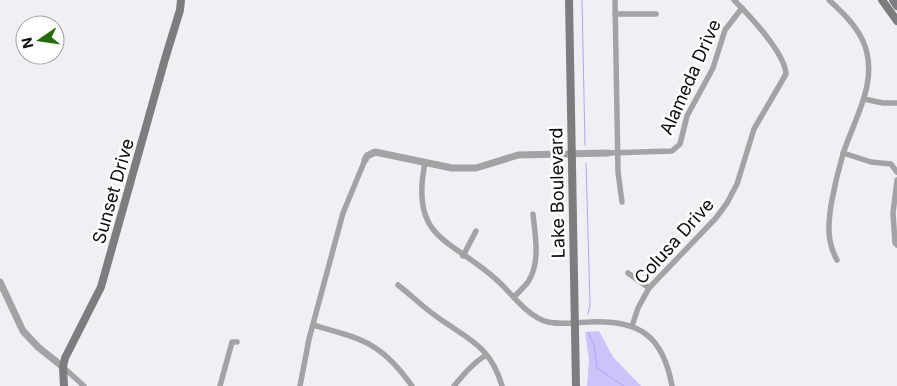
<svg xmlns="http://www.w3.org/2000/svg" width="897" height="386" viewBox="0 0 897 386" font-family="Inter,sans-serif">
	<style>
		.green { fill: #cac4fb }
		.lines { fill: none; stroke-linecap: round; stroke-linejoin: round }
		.stream { stroke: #b0a4f7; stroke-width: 1 }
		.minor { stroke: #a3a2a4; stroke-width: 5.5 }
		.tertiary { stroke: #a3a2a4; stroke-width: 7 }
		.secondary { stroke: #7d7d80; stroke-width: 8 }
		.labels { text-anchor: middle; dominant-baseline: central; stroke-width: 5; stroke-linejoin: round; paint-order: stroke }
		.street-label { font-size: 18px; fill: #0c0c0e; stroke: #fff }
	</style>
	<rect width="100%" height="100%" fill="#f0f0f4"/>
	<!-- green -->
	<path class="green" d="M599 331 613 357 641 386H587L589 360 585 332Z"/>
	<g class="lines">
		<!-- stream -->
		<g class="stream">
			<path d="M582 0 585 145"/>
			<path d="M586 163 590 305 588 314"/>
			<path d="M588 332 594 345 597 368 624 386"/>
		</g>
		<!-- minor -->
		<g class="minor">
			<path d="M615 0 618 172 622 202"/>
			<path d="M829 0C842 12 855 24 863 41 880 80 855 117 843 154 838 171 834 188 831 205 828 225 827 242 837 260"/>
			<path d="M615 14H656"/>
			<path d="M864 99 883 103H897"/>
			<path d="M608 153 672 151 680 144 687 116 713 68 725 30 742 8"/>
			<path d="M843 153 871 162 891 164 897 172"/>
			<path d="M425 163C409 241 453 239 498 281 513 295 528 317 548 322 561 325 577 322 590 322 640 320 663 336 672 386"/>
			<path d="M897 180 893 213 895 243 897 245"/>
			<path d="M463 256 476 231"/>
			<path d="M628 273 649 288"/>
			<path d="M398 285C412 296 425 309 440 319 470 340 491 347 502 386"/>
			<path d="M514 297C519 292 524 287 528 282 541 262 535 236 533 214"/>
			<path d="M313 325C362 339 381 342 412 386"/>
			<path d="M632 326 638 308 649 288 716 218 727 203 737 184 754 129 786 74C785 53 749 15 734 0"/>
			<path d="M63 367 84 386"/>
			<path d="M220 386 232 342H237"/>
			<path d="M300 386 309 339 343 213 365 160"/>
			<path d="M454 386C464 374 473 363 486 355"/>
		</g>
		<!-- tertiary -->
		<g class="tertiary">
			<path d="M365 160 367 156 375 152 452 168H476L518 155 608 153"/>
			<path d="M0 282 23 331 38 347 63 367"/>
		</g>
		<!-- secondary -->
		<g class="secondary">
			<path d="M569 0 576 386"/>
			<path d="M882 0 897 21"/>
			<path d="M893 0 897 6"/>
			<path d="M64 386 63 367 65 358 101 287 165 59 180 10 181 0"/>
		</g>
	</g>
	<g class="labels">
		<!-- street labels -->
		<g class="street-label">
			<text transform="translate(690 77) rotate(-66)">Alameda Drive</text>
			<text transform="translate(113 191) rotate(-74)">Sunset Drive</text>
			<text transform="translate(557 193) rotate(-91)">Lake Boulevard</text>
			<text transform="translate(674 241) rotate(-48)">Colusa Drive</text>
		</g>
	</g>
	<!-- north arrow -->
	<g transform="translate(40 40) rotate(257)"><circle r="24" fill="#ffffff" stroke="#9e9e9f"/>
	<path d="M0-4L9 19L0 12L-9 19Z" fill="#226c0a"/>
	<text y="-8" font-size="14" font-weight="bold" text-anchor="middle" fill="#0c0c0e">N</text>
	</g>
</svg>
